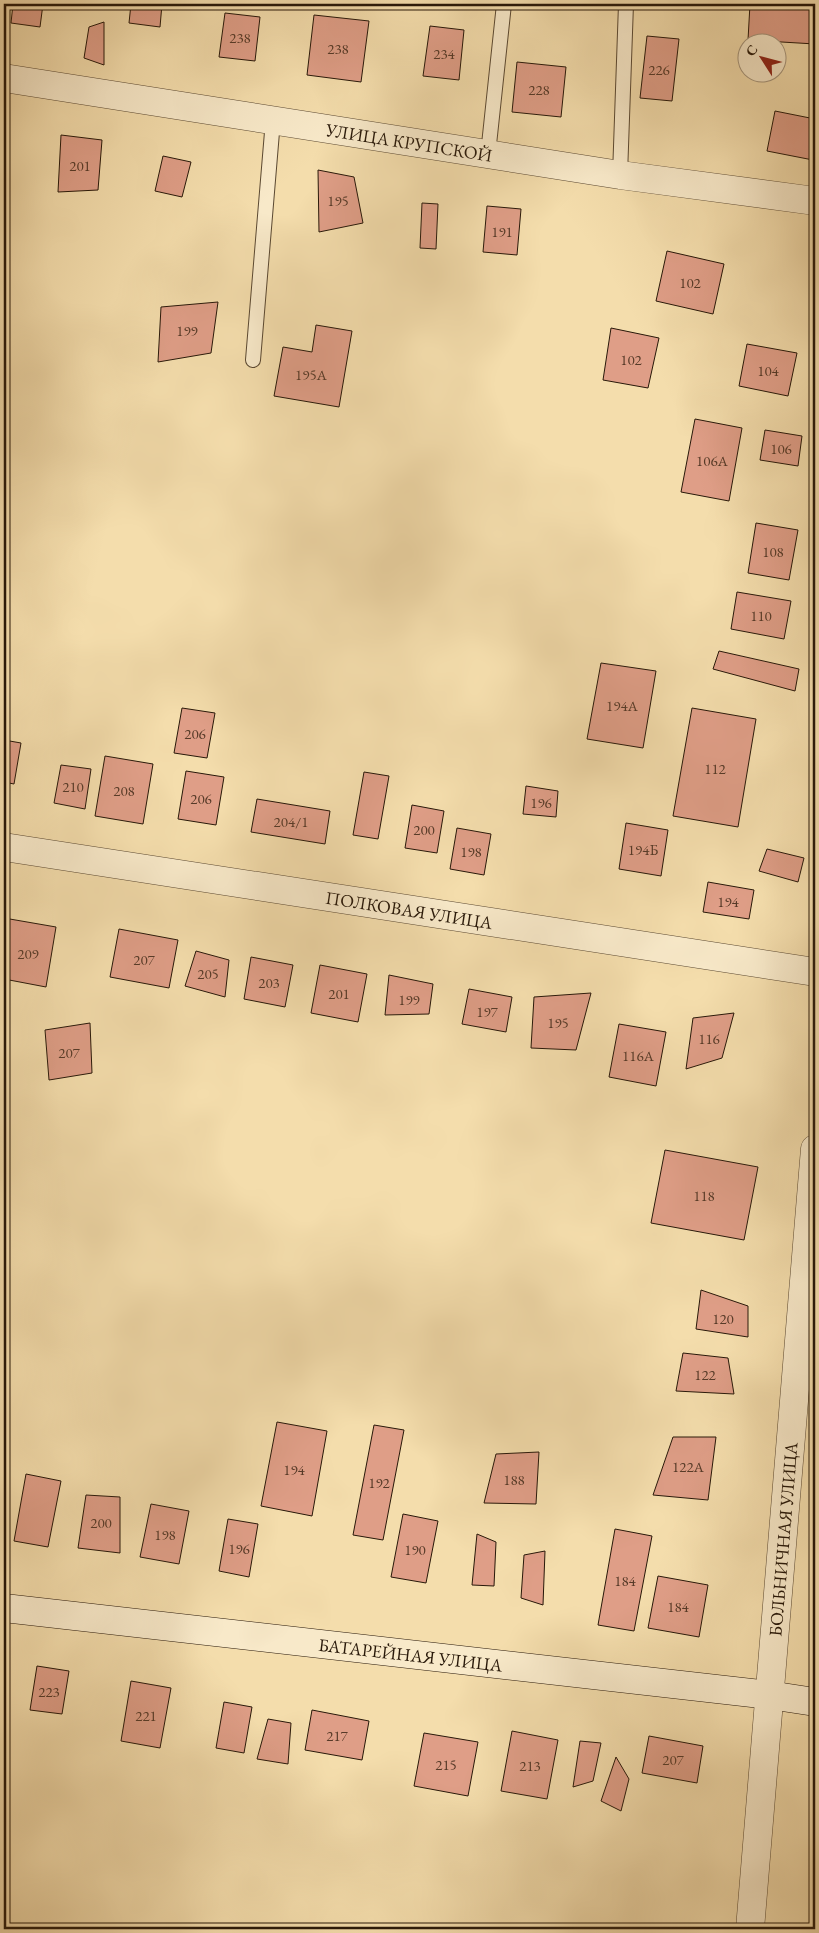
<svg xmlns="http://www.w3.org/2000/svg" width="819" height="1933" viewBox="0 0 819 1933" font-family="'EB Garamond',serif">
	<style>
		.building { fill: #df9e87; stroke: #281809 }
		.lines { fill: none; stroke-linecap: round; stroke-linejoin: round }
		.lane-casing { stroke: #5b4932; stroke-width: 16 }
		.street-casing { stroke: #5b4932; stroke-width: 29 }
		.secondary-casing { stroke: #281809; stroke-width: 29 }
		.lane { stroke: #f8e9c9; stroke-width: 14 }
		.street { stroke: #f8e9c9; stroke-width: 28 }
		.secondary { stroke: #f8e9c9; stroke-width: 28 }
		.labels { text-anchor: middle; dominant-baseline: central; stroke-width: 5; stroke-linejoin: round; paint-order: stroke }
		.number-label { font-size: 15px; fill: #563a28 }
		.street-label { font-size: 18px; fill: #281809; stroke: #f8e9c9 }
	</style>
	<rect width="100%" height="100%" fill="#f4ddac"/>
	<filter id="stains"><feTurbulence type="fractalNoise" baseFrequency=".004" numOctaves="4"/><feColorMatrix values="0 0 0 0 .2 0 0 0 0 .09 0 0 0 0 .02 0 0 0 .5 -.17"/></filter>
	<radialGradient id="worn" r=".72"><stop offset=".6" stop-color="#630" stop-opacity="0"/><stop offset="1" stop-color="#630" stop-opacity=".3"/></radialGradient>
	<!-- building -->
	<g class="building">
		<path d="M13 4H43L40 27 11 23Z"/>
		<path d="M131 4H162L160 27 129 23Z"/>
		<path d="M750 4H815V44L748 40Z"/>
		<path d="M225 13 260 17 255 61 219 57Z"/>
		<path d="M314 15 369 21 361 82 307 75Z"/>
		<path d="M104 22V65L84 58 89 27Z"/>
		<path d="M430 26 464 30 459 80 423 76Z"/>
		<path d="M647 36 679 39 672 101 640 98Z"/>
		<path d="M517 62 566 67 561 117 512 112Z"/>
		<path d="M775 111 815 119V149L813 160 767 151Z"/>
		<path d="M61 135 102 140 98 190 58 192Z"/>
		<path d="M163 156 191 162 182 197 155 191Z"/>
		<path d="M318 170 354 177 363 223 319 232Z"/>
		<path d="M422 203 438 204 436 249 420 248Z"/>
		<path d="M487 206 521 209 517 255 483 252Z"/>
		<path d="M667 251 724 264 713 314 656 301Z"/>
		<path d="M218 302 211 353 158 362 161 307Z"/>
		<path d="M316 325 352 331 339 407 274 396 283 347 312 352Z"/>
		<path d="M611 328 659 338 648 388 603 380Z"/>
		<path d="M747 344 797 353 788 396 739 386Z"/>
		<path d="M695 419 742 428 729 501 681 492Z"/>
		<path d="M765 430 802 436 798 466 760 460Z"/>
		<path d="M756 523 798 530 789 580 748 573Z"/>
		<path d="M737 592 791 601 784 639 731 629Z"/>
		<path d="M719 651 799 669 795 691 713 669Z"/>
		<path d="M601 663 656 671 643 748 587 739Z"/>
		<path d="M182 708 215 713 207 758 174 753Z"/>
		<path d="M692 708 756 719 738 827 673 816Z"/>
		<path d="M4 740 21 743 14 784 4 782Z"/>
		<path d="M105 756 153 764 143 824 95 816Z"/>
		<path d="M61 765 91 769 85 809 54 803Z"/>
		<path d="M186 771 224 777 216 825 178 819Z"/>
		<path d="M364 772 389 776 378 839 353 835Z"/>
		<path d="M526 786 558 791 556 817 523 814Z"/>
		<path d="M257 799 330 811 325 844 251 832Z"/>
		<path d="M412 805 444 811 437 853 405 848Z"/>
		<path d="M626 823 668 830 661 876 619 869Z"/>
		<path d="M457 828 491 834 484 875 450 869Z"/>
		<path d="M767 849 804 858 798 882 759 871Z"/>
		<path d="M708 882 754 890 749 919 703 912Z"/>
		<path d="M4 918 56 927 46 987 4 979Z"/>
		<path d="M119 929 178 940 169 988 110 977Z"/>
		<path d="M196 951 229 960 225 997 185 986Z"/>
		<path d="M251 957 293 965 285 1007 244 999Z"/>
		<path d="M320 965 367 974 358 1022 311 1013Z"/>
		<path d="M389 975 433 984 429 1014 385 1015Z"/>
		<path d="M469 989 512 997 506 1032 462 1024Z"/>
		<path d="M591 993 576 1050 531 1048 534 997Z"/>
		<path d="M734 1013 722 1058 686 1069 693 1018Z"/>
		<path d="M90 1023 92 1073 49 1080 45 1030Z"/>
		<path d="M619 1024 666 1032 656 1086 609 1077Z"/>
		<path d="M665 1150 758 1167 744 1240 651 1223Z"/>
		<path d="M701 1290 748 1306V1337L696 1329Z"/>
		<path d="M683 1353 728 1358 734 1394 676 1391Z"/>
		<path d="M277 1422 327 1431 312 1516 261 1506Z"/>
		<path d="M374 1425 404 1430 383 1540 353 1535Z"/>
		<path d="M673 1437H716L708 1500 653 1495Z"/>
		<path d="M539 1452 536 1504 484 1503 496 1454Z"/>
		<path d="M26 1474 61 1481 48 1547 14 1541Z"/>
		<path d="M86 1495 120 1497V1553L78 1548Z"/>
		<path d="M151 1504 189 1511 179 1564 140 1557Z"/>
		<path d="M403 1514 438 1521 426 1583 391 1577Z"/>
		<path d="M228 1519 258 1524 249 1577 219 1571Z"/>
		<path d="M615 1529 652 1536 634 1631 598 1625Z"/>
		<path d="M477 1534 496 1542 494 1586 472 1585Z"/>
		<path d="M545 1551 543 1605 521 1598 524 1555Z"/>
		<path d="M658 1576 708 1585 699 1637 648 1628Z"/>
		<path d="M37 1666 69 1671 62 1714 30 1710Z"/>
		<path d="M131 1681 171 1688 160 1748 121 1741Z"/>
		<path d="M224 1702 252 1707 244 1753 216 1748Z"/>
		<path d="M312 1710 369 1721 362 1760 305 1750Z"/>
		<path d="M268 1719 291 1723 288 1764 257 1759Z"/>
		<path d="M512 1731 558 1740 547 1799 501 1791Z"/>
		<path d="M424 1733 478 1742 468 1796 414 1786Z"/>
		<path d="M649 1736 703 1746 697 1783 642 1773Z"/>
		<path d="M580 1741 601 1743 593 1781 573 1787Z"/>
		<path d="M616 1757 629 1779 621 1811 601 1801Z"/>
	</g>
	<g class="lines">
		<!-- lane casing -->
		<g class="lane-casing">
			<g id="lane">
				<path d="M488 154 504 4"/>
				<path d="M620 175 626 4"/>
				<path d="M253 360 273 120"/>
			</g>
		</g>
		<!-- street casing -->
		<g class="street-casing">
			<g id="street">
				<path id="s1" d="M4 78 620 175 815 201"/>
				<path id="s2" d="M4 847 815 972"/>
				<path id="s3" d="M750 1929 815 1149"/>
			</g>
		</g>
		<!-- secondary casing -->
		<g class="secondary-casing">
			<g id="secondary">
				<path id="s4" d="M4 1608 769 1695 815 1702"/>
			</g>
		</g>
		<!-- lane -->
		<use href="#lane" class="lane"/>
		<!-- street -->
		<use href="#street" class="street"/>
		<!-- secondary -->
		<use href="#secondary" class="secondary"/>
	</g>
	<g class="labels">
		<!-- number labels -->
		<g class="number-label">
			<text x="240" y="37">238</text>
			<text x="338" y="48">238</text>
			<text x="444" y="53">234</text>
			<text x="659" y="69">226</text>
			<text x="539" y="89">228</text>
			<text x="80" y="165">201</text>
			<text x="338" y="200">195</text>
			<text x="502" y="231">191</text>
			<text x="690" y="282">102</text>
			<text x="187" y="330">199</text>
			<text x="631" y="359">102</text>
			<text x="768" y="370">104</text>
			<text x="311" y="374">195А</text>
			<text x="781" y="448">106</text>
			<text x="712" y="460">106А</text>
			<text x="773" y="551">108</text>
			<text x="761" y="615">110</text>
			<text x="622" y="705">194А</text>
			<text x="195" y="733">206</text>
			<text x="715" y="768">112</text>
			<text x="73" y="786">210</text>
			<text x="124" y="790">208</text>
			<text x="201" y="798">206</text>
			<text x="541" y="802">196</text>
			<text x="291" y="821">204/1</text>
			<text x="424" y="829">200</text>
			<text x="643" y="849">194Б</text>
			<text x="471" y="851">198</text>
			<text x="728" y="901">194</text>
			<text x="28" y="953">209</text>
			<text x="144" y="959">207</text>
			<text x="208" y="973">205</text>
			<text x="269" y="982">203</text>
			<text x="339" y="993">201</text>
			<text x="409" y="999">199</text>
			<text x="487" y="1011">197</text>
			<text x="558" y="1022">195</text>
			<text x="709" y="1038">116</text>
			<text x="69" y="1052">207</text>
			<text x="638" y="1055">116А</text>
			<text x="704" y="1195">118</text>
			<text x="723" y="1318">120</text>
			<text x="705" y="1374">122</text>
			<text x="688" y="1466">122А</text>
			<text x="294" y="1469">194</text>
			<text x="514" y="1479">188</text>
			<text x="379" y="1482">192</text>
			<text x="101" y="1522">200</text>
			<text x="165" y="1534">198</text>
			<text x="239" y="1548">196</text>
			<text x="415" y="1549">190</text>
			<text x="625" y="1580">184</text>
			<text x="678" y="1606">184</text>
			<text x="49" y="1691">223</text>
			<text x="146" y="1715">221</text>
			<text x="337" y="1735">217</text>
			<text x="673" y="1759">207</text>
			<text x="446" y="1764">215</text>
			<text x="530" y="1765">213</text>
		</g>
		<!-- street labels -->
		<g class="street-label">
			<text stroke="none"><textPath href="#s1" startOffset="410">УЛИЦА КРУПСКОЙ</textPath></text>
			<text stroke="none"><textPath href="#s2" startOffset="410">ПОЛКОВАЯ УЛИЦА</textPath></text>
			<text stroke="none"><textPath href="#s3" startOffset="391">БОЛЬНИЧНАЯ УЛИЦА</textPath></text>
			<text stroke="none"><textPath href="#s4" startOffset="409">БАТАРЕЙНАЯ УЛИЦА</textPath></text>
		</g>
	</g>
	<!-- margin -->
	<rect width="819" height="1933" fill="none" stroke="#f4ddac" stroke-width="20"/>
	<rect x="5" y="5" width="809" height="1923" fill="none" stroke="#281809" stroke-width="2.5"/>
	<rect x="10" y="10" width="799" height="1913" fill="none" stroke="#281809"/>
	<!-- north arrow -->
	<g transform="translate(762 58) rotate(306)"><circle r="24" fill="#f8e9c9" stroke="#a5957c"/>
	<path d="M0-4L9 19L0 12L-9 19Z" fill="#8f2418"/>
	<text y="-8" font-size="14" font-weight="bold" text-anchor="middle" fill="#281809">С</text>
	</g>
	<rect width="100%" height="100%" filter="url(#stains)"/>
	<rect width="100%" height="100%" fill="url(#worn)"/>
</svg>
